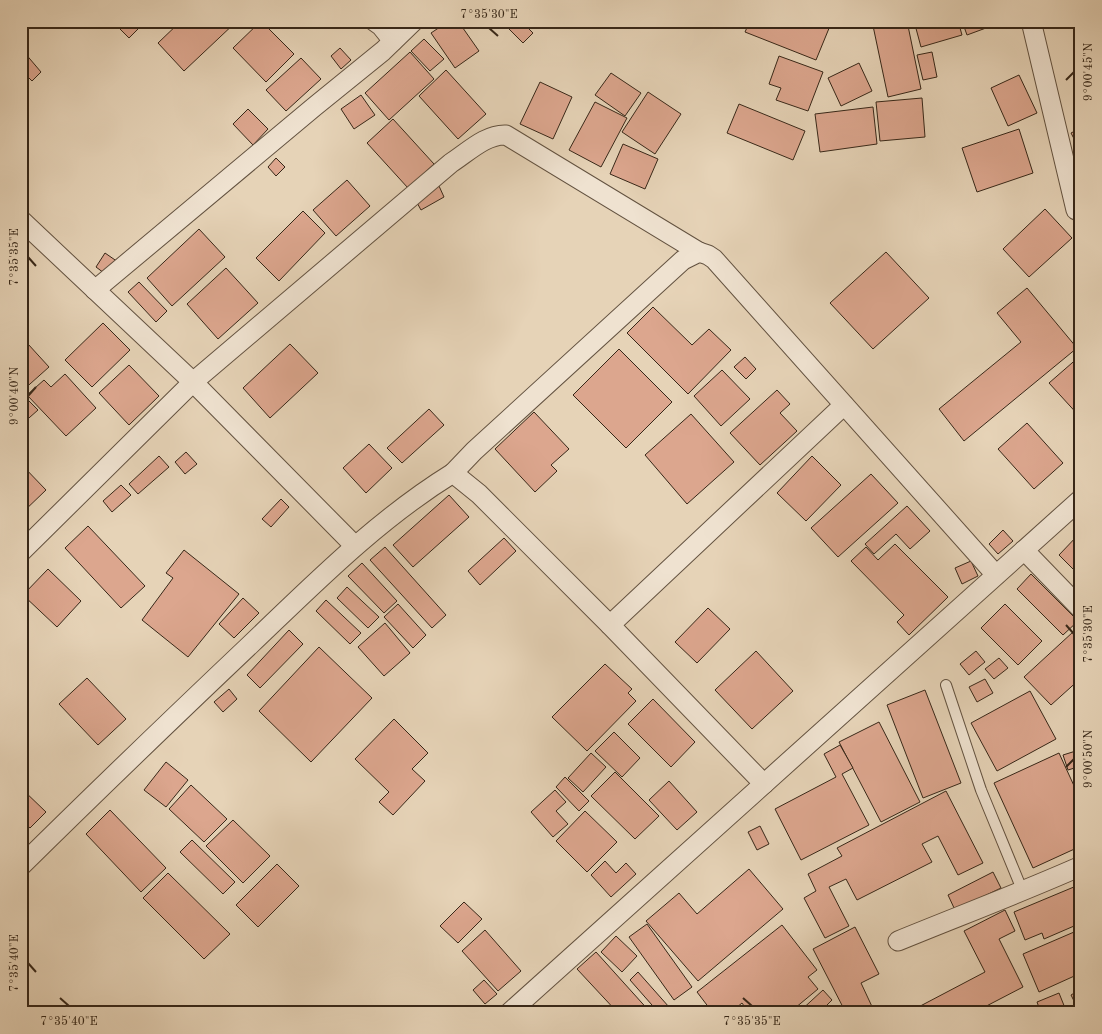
<svg xmlns="http://www.w3.org/2000/svg" width="1102" height="1034" viewBox="0 0 1102 1034" font-family="'Old Standard TT',serif">
	<style>
		.building { fill: #dca68e; stroke: #372718 }
		.lines { fill: none; stroke-linecap: round; stroke-linejoin: round }
		.lane-casing { stroke: #635240; stroke-width: 12 }
		.street-casing { stroke: #635240; stroke-width: 21 }
		.lane { stroke: #efe2d0; stroke-width: 10 }
		.street { stroke: #efe2d0; stroke-width: 19 }
		.ticks { fill: none; stroke: #372718; stroke-width: 2 }
		.neatline { fill: none; stroke: #372718; stroke-width: 2 }
		.ticks-label { font-size: 12px; text-anchor: middle; fill: #372718 }
	</style>
	<rect width="100%" height="100%" fill="#e6d3b7"/>
	<filter id="stains"><feTurbulence type="fractalNoise" baseFrequency=".004" numOctaves="4"/><feColorMatrix values="0 0 0 0 .2 0 0 0 0 .09 0 0 0 0 .02 0 0 0 .5 -.17"/></filter>
	<radialGradient id="worn" r=".72"><stop offset=".6" stop-color="#630" stop-opacity="0"/><stop offset="1" stop-color="#630" stop-opacity=".3"/></radialGradient>
	<!-- building -->
	<g class="building">
		<path d="M112 21H146L129 38Z"/>
		<path d="M181 21H237L184 71 158 43Z"/>
		<path d="M261 21 294 54 266 82 233 48Z"/>
		<path d="M449 21H458L479 51 455 68 431 33Z"/>
		<path d="M516 21H521L533 33 523 43 508 28Z"/>
		<path d="M750 21H832L816 60 745 32Z"/>
		<path d="M872 21H907L921 89 888 97Z"/>
		<path d="M914 21H958L962 35 921 47Z"/>
		<path d="M962 21H1005L967 35Z"/>
		<path d="M1081 26V48L1074 28Z"/>
		<path d="M424 39 444 59 430 71 411 51Z"/>
		<path d="M340 48 351 60 341 69 331 56Z"/>
		<path d="M24 52 41 72 32 81 21 70V55Z"/>
		<path d="M410 52 434 79 389 120 365 93Z"/>
		<path d="M932 52 937 77 923 80 917 55Z"/>
		<path d="M779 56 823 72 808 111 776 100 781 88 769 84Z"/>
		<path d="M301 58 321 79 286 111 266 90Z"/>
		<path d="M859 63 872 91 841 106 828 78Z"/>
		<path d="M446 70 486 114 458 139 419 96Z"/>
		<path d="M611 73 641 93 625 116 595 95Z"/>
		<path d="M1019 75 1037 113 1008 126 991 88Z"/>
		<path d="M540 82 572 97 553 139 520 124Z"/>
		<path d="M648 92 681 114 655 154 622 132Z"/>
		<path d="M361 95 375 115 354 129 341 109Z"/>
		<path d="M922 98 925 137 880 141 876 102Z"/>
		<path d="M595 102 627 118 601 167 569 150Z"/>
		<path d="M739 104 805 131 793 160 727 133Z"/>
		<path d="M873 107 877 144 820 152 815 114Z"/>
		<path d="M248 109 268 129 253 145 233 124Z"/>
		<path d="M393 119 434 164 408 188 367 143Z"/>
		<path d="M1081 128V152L1071 133Z"/>
		<path d="M1019 129 1033 173 977 192 962 148Z"/>
		<path d="M623 144 658 159 645 189 610 174Z"/>
		<path d="M276 158 285 167 276 176 268 167Z"/>
		<path d="M347 180 370 206 336 236 313 210Z"/>
		<path d="M439 186 444 197 421 210 415 199Z"/>
		<path d="M1045 209 1072 238 1029 277 1003 249Z"/>
		<path d="M303 211 325 233 279 281 256 258Z"/>
		<path d="M199 229 225 257 172 306 147 278Z"/>
		<path d="M886 252 929 298 873 349 830 303Z"/>
		<path d="M105 253 118 262 108 276 96 267Z"/>
		<path d="M226 268 258 303 218 339 187 304Z"/>
		<path d="M139 282 167 311 156 322 128 292Z"/>
		<path d="M1027 288 1077 348 964 441 939 409 1021 342 997 313Z"/>
		<path d="M653 307 692 345 709 329 731 350 688 394 627 333Z"/>
		<path d="M103 323 130 350 92 387 65 360Z"/>
		<path d="M28 344 49 367 21 392V350Z"/>
		<path d="M290 344 318 373 270 418 243 388Z"/>
		<path d="M619 349 672 402 626 448 573 395Z"/>
		<path d="M1080 356 1081 358V418L1049 383Z"/>
		<path d="M745 357 756 369 746 379 734 367Z"/>
		<path d="M129 365 159 396 129 425 99 393Z"/>
		<path d="M722 370 750 399 721 426 694 396Z"/>
		<path d="M65 374 96 408 66 436 27 395 44 380 51 387Z"/>
		<path d="M777 390 790 404 780 413 797 431 760 465 730 433Z"/>
		<path d="M27 399 38 410 21 425V405Z"/>
		<path d="M429 409 444 425 402 463 387 448Z"/>
		<path d="M534 412 569 449 551 465 557 471 535 492 495 449Z"/>
		<path d="M691 414 734 462 687 504 645 455Z"/>
		<path d="M1027 423 1063 463 1034 489 998 449Z"/>
		<path d="M369 444 392 468 366 493 343 468Z"/>
		<path d="M186 452 197 464 185 474 175 462Z"/>
		<path d="M159 456 169 467 138 494 129 484Z"/>
		<path d="M812 456 841 485 806 521 777 493Z"/>
		<path d="M21 464 46 490 21 514Z"/>
		<path d="M871 474 898 503 838 557 811 528Z"/>
		<path d="M121 485 131 495 112 512 103 501Z"/>
		<path d="M449 495 469 517 413 567 393 545Z"/>
		<path d="M281 499 289 507 271 527 262 519Z"/>
		<path d="M907 506 930 531 910 549 896 534 874 554 865 544Z"/>
		<path d="M88 526 145 586 121 608 65 548Z"/>
		<path d="M1003 530 1013 541 998 554 989 544Z"/>
		<path d="M1079 534 1081 535V577L1059 555Z"/>
		<path d="M504 538 516 551 480 585 468 571Z"/>
		<path d="M895 544 948 597 909 635 897 622 904 615 851 561 866 547 878 560Z"/>
		<path d="M385 547 446 615 432 628 370 560Z"/>
		<path d="M184 550 239 594 188 657 142 620 173 578 166 573Z"/>
		<path d="M971 561 978 576 962 584 955 568Z"/>
		<path d="M362 563 397 601 384 613 348 576Z"/>
		<path d="M48 569 81 601 57 627 23 595Z"/>
		<path d="M1031 574 1078 621 1063 635 1017 589Z"/>
		<path d="M347 587 379 617 368 628 337 598Z"/>
		<path d="M243 598 259 613 234 638 219 624Z"/>
		<path d="M326 600 361 633 350 644 316 611Z"/>
		<path d="M398 604 426 635 413 648 384 617Z"/>
		<path d="M1005 604 1042 641 1018 665 981 628Z"/>
		<path d="M708 608 730 629 697 663 675 642Z"/>
		<path d="M385 623 410 653 384 676 358 647Z"/>
		<path d="M289 630 303 644 260 688 247 675Z"/>
		<path d="M1073 632 1081 640V678L1051 705 1024 677Z"/>
		<path d="M319 647 372 698 311 762 259 711Z"/>
		<path d="M756 651 793 691 752 729 715 690Z"/>
		<path d="M976 651 985 662 969 675 960 664Z"/>
		<path d="M999 658 1008 668 994 679 985 669Z"/>
		<path d="M605 664 632 689 628 693 636 701 587 751 552 717Z"/>
		<path d="M87 678 126 719 98 745 59 704Z"/>
		<path d="M985 679 993 693 977 702 969 687Z"/>
		<path d="M229 689 237 699 223 712 214 702Z"/>
		<path d="M925 690 961 783 923 798 887 705Z"/>
		<path d="M1030 691 1056 739 997 771 971 723Z"/>
		<path d="M653 699 695 742 671 767 628 724Z"/>
		<path d="M394 719 428 753 412 769 425 781 393 815 379 802 389 792 355 759Z"/>
		<path d="M879 722 920 802 881 822 839 742Z"/>
		<path d="M614 732 640 758 622 777 595 751Z"/>
		<path d="M840 745 853 768 842 774 869 825 801 860 775 809 836 777 824 754Z"/>
		<path d="M1079 750 1081 766 1068 770 1063 755Z"/>
		<path d="M591 753 606 767 583 792 568 778Z"/>
		<path d="M1059 753 1081 801V846L1033 868 994 783Z"/>
		<path d="M166 762 188 780 166 807 144 790Z"/>
		<path d="M615 772 659 816 635 839 591 796Z"/>
		<path d="M565 777 589 801 579 811 556 787Z"/>
		<path d="M669 781 697 812 677 830 649 800Z"/>
		<path d="M191 785 227 819 204 842 169 809Z"/>
		<path d="M21 788 46 812 30 828 21 820Z"/>
		<path d="M555 790 566 802 556 811 568 824 553 837 531 812Z"/>
		<path d="M946 791 983 863 958 875 938 836 922 844 932 862 857 900 846 879 829 887 849 926 825 938 804 898 816 891 808 874 842 856 837 848Z"/>
		<path d="M110 810 166 868 141 892 86 834Z"/>
		<path d="M585 811 617 842 587 872 556 841Z"/>
		<path d="M233 820 270 856 243 883 206 846Z"/>
		<path d="M760 826 769 844 757 850 748 832Z"/>
		<path d="M192 840 235 882 223 894 180 852Z"/>
		<path d="M605 861 616 873 626 863 636 874 611 897 591 875Z"/>
		<path d="M277 864 299 886 258 927 236 905Z"/>
		<path d="M749 869 783 909 698 981 646 921 679 893 697 914Z"/>
		<path d="M993 872 1001 888 955 910 948 895Z"/>
		<path d="M168 873 230 934 204 959 143 898Z"/>
		<path d="M1081 884V923L1044 939 1042 933 1025 940 1014 912Z"/>
		<path d="M464 902 482 919 458 943 440 926Z"/>
		<path d="M1005 910 1015 931 999 939 1023 987 973 1013H907L985 972 964 931Z"/>
		<path d="M647 924 692 987 674 1000 629 937Z"/>
		<path d="M782 925 817 970 808 977 818 989 789 1013H749L742 1003 730 1013H713L697 992Z"/>
		<path d="M855 927 879 974 861 983 875 1013H846L813 949Z"/>
		<path d="M1081 929V973L1039 992 1023 954Z"/>
		<path d="M485 930 521 971 498 991 462 951Z"/>
		<path d="M616 936 637 956 622 972 601 952Z"/>
		<path d="M596 952 651 1013H618L577 969Z"/>
		<path d="M638 972 669 1007 663 1013H659L630 980Z"/>
		<path d="M484 980 497 994 485 1004 473 990Z"/>
		<path d="M1081 989V1013H1080L1071 995Z"/>
		<path d="M823 990 832 1000 819 1013H798Z"/>
		<path d="M1059 993 1067 1013H1041L1037 1002Z"/>
	</g>
	<g class="lines">
		<!-- lane casing -->
		<g class="lane-casing">
			<path id="lane" d="M946 685 981 790 1023 892"/>
		</g>
		<!-- street casing -->
		<g class="street-casing">
			<g id="street">
				<path d="M374 21 381 26 393 41"/>
				<path d="M1031 21 1076 210"/>
				<path d="M21 220 193 382 355 546"/>
				<path d="M95 290 314 107 383 51 414 21"/>
				<path d="M453 473 474 451 683 260 699 252 708 255 714 259 996 575"/>
				<path d="M1024 550 1081 609"/>
				<path d="M21 552 193 382 451 163C468 152 486 134 506 135L699 252"/>
				<path d="M610 625 844 405"/>
				<path d="M21 866C97 791 174 717 251 644 315 583 377 520 453 473L479 494 610 625 764 784"/>
				<path d="M898 941C959 916 1020 893 1081 866"/>
				<path d="M509 1013 1081 499"/>
			</g>
		</g>
		<!-- lane -->
		<use href="#lane" class="lane"/>
		<!-- street -->
		<use href="#street" class="street"/>
	</g>
	<!-- ticks -->
	<path class="ticks" d="M489 28 498 36M1066 80 1074 72M28 257 36 266M28 396 36 387M1066 625 1074 634M1066 767 1074 759M28 963 36 972M60 998 69 1006M743 998 752 1006"/>
	<!-- margin -->
	<rect width="1102" height="1034" fill="none" stroke="#e6d3b7" stroke-width="55"/>
	<rect x="28" y="28" width="1046" height="978" class="neatline"/>
	<g class="ticks-label">
		<text x="489" y="18">7°35'30"E</text>
		<text transform="translate(1088 72) rotate(-90)" y="4">9°00'45"N</text>
		<text transform="translate(14 257) rotate(-90)" y="4">7°35'35"E</text>
		<text transform="translate(14 396) rotate(-90)" y="4">9°00'40"N</text>
		<text transform="translate(1088 634) rotate(-90)" y="4">7°35'30"E</text>
		<text transform="translate(1088 759) rotate(-90)" y="4">9°00'50"N</text>
		<text transform="translate(14 963) rotate(-90)" y="4">7°35'40"E</text>
		<text x="69" y="1025">7°35'40"E</text>
		<text x="752" y="1025">7°35'35"E</text>
	</g>
	<rect width="100%" height="100%" filter="url(#stains)"/>
	<rect width="100%" height="100%" fill="url(#worn)"/>
</svg>
